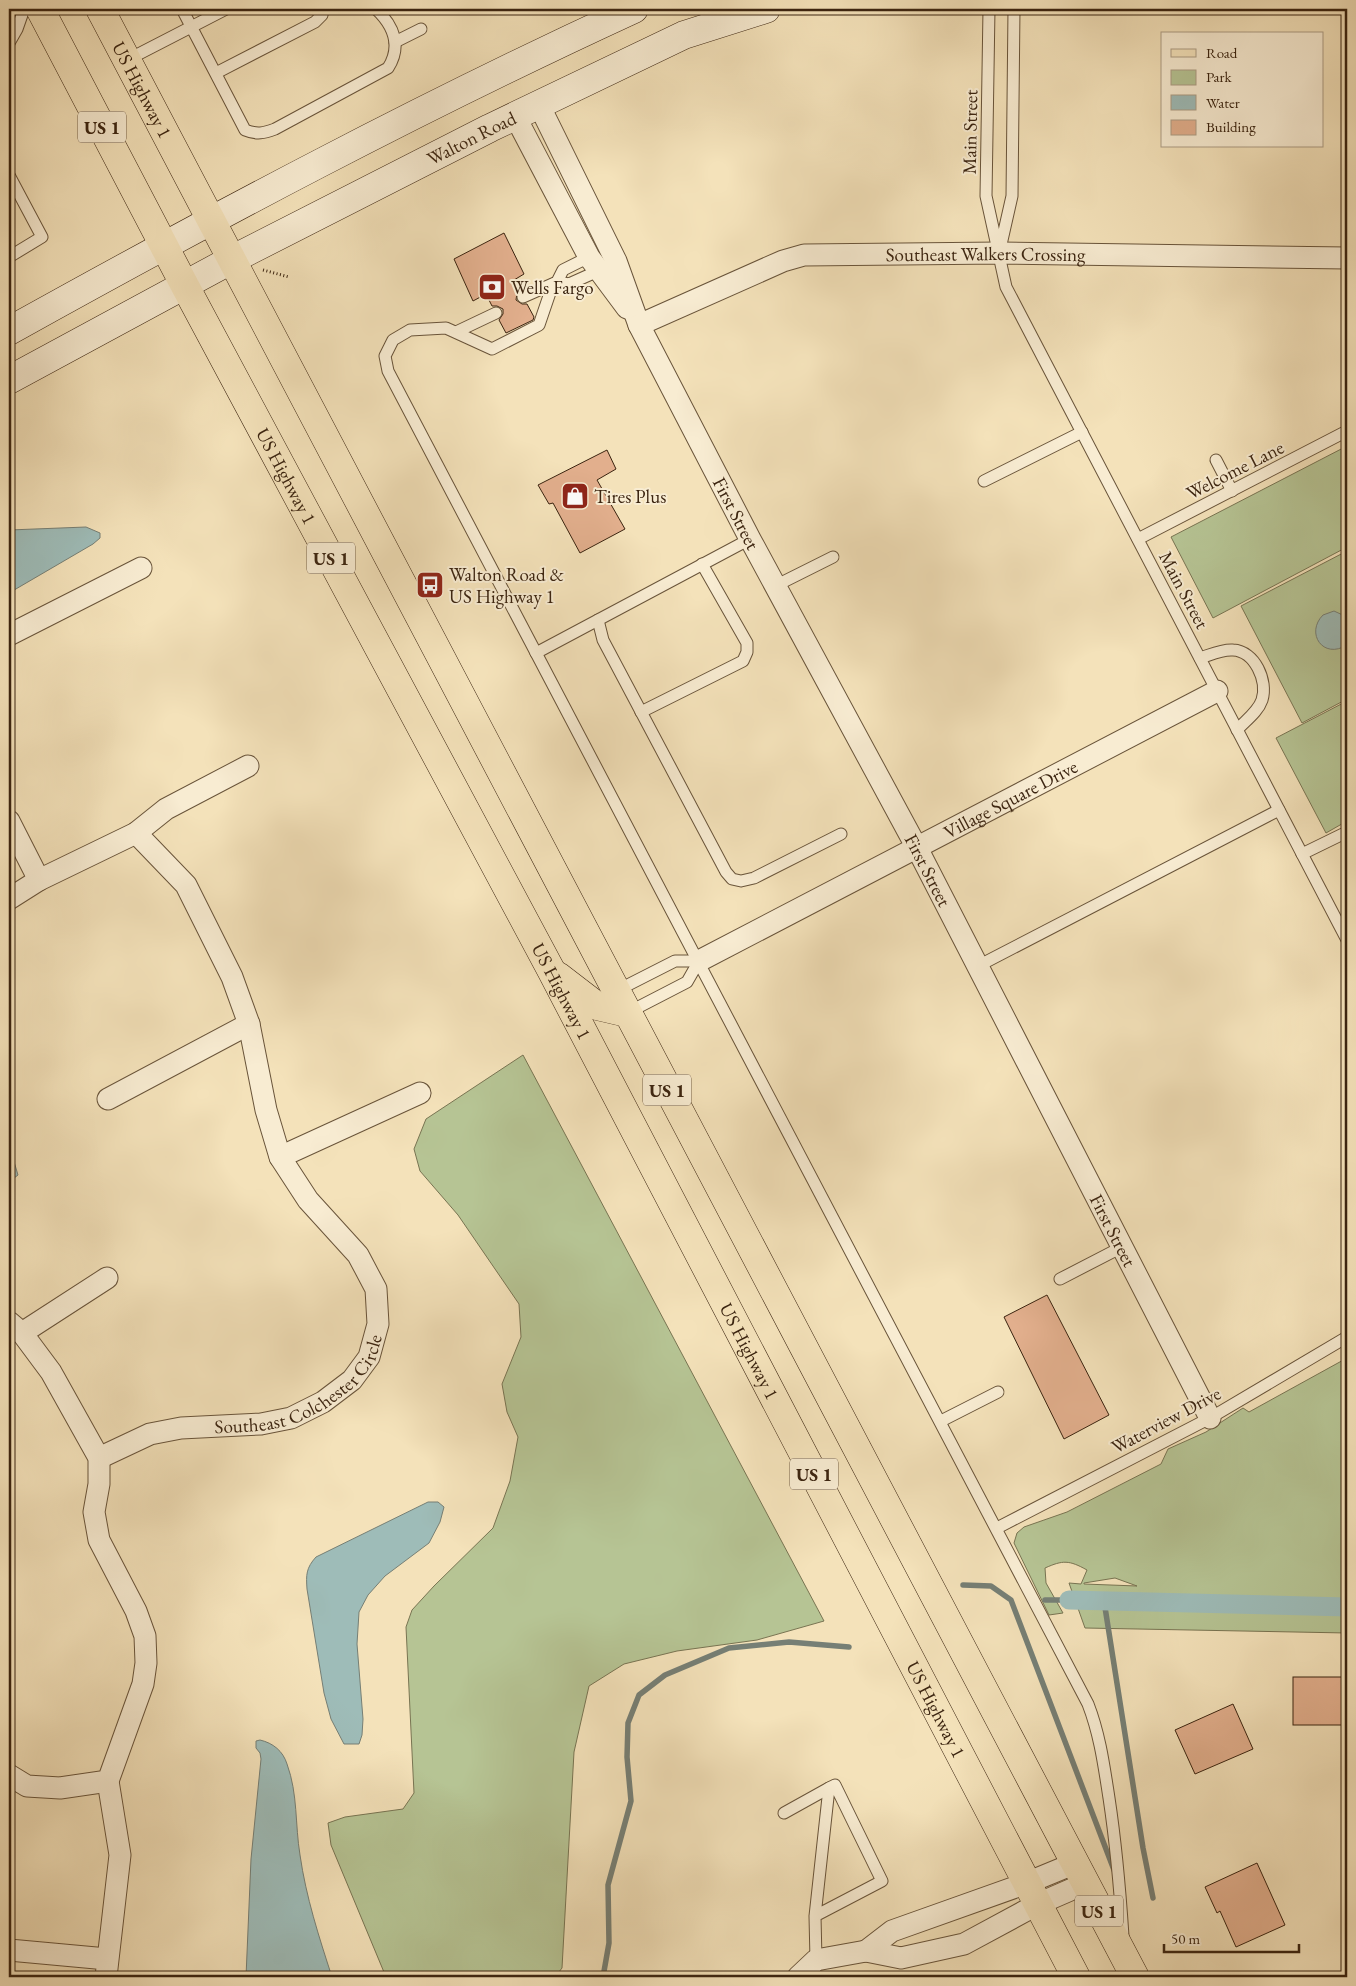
<svg xmlns="http://www.w3.org/2000/svg" width="1356" height="1986" viewBox="0 0 1356 1986" font-family="'EB Garamond',serif">
	<style>
		.green { fill: #b6c494; stroke: #787452; fill-rule: evenodd }
		.water { fill: #9ebcb8; stroke: #767f75 }
		.lines { fill: none; stroke-linecap: round; stroke-linejoin: round }
		.stream { stroke: #767f75; stroke-width: 5.5 }
		.canal { stroke: #9ebcb8; stroke-width: 19 }
		.building { fill: #e2af8d; stroke: #3b2410 }
		.lane-casing { stroke: #69543a; stroke-width: 13 }
		.street-casing { stroke: #69543a; stroke-width: 23 }
		.secondary-casing { stroke: #3b2410; stroke-width: 29 }
		.primary-casing { stroke: #3b2410; stroke-width: 29 }
		.path { stroke: #3b2410; stroke-width: 3; stroke-dasharray: 1 2.5; stroke-linecap: butt }
		.lane { stroke: #f8ecd2; stroke-width: 11 }
		.street { stroke: #f8ecd2; stroke-width: 21 }
		.secondary { stroke: #f8ecd2; stroke-width: 28 }
		.primary { stroke: #f4e2ba; stroke-width: 28 }
		.labels { text-anchor: middle; dominant-baseline: central; stroke-width: 4; stroke-linejoin: round; paint-order: stroke }
		.shield { fill: #f8ecd2; stroke: #74604a; stroke-width: 1 }
		.shield-label { font-size: 18px; font-weight: bold; fill: #3b2410 }
		.street-label { font-size: 19px; fill: #3b2410; stroke: #f8ecd2 }
		.poi-label { font-size: 19px; fill: #3b2410; stroke: #f8ecd2; text-anchor: start }
	</style>
	<rect width="100%" height="100%" fill="#f4e2ba"/>
	<filter id="stains"><feTurbulence type="fractalNoise" baseFrequency=".004" numOctaves="4"/><feColorMatrix values="0 0 0 0 .2 0 0 0 0 .09 0 0 0 0 .02 0 0 0 .5 -.17"/></filter>
	<radialGradient id="worn" r=".72"><stop offset=".6" stop-color="#630" stop-opacity="0"/><stop offset="1" stop-color="#630" stop-opacity=".3"/></radialGradient>
	<!-- green -->
	<g class="green">
		<path d="M1347 446V547L1213 618 1171 537Z"/>
		<path d="M1347 551V699L1302 723 1241 606Z"/>
		<path d="M1347 701V821L1326 833 1276 738Z"/>
		<path d="M523 1055 824 1621 757 1640 677 1651 624 1664 589 1686 574 1752 562 1968 555 1977H386L331 1845 328 1823 345 1817 403 1809 414 1793 406 1627 412 1610 434 1586 493 1528 510 1481 518 1437 507 1412 502 1384 521 1337 519 1304 458 1215 420 1171 414 1149 426 1119Z"/>
		<path d="M1347 1358V1633L1085 1628 1069 1583 1081 1584 1087 1570C1069 1560 1063 1560 1045 1568L1046 1583 1063 1613 1049 1615 1014 1543 1017 1533 1024 1527 1067 1512 1161 1464 1168 1449 1206 1432 1243 1408 1249 1412ZM1115 1578 1137 1586 1084 1584V1583Z"/>
	</g>
	<!-- water -->
	<g class="water">
		<path d="M86 527 100 533V538L93 544 9 593V530Z"/>
		<path d="M1334 611 1347 617V645C1323 660 1305 633 1323 615Z"/>
		<path d="M9 1145 18 1175 9 1182Z"/>
		<path d="M428 1502H438L444 1507 440 1522 429 1543 385 1576 368 1595 359 1612 357 1644 363 1719 362 1735 359 1744H344L331 1719 324 1693 307 1589C306 1575 306 1568 316 1557Z"/>
		<path d="M260 1740C273 1743 283 1751 287 1764 298 1794 295 1825 300 1855 306 1897 319 1937 332 1977H246L251 1859 261 1759 260 1753 256 1748V1741Z"/>
	</g>
	<g class="lines">
		<!-- stream -->
		<g class="stream">
			<path d="M963 1585 991 1586 1011 1600 1114 1870"/>
			<path d="M1045 1600H1069"/>
			<path d="M1104 1601 1143 1848 1153 1898"/>
			<path d="M603 1977 609 1943 608 1885 631 1801 627 1757 628 1723 639 1695 665 1675 729 1648 789 1642 849 1647"/>
		</g>
		<!-- canal -->
		<path class="canal" d="M1069 1600 1347 1607"/>
	</g>
	<!-- building -->
	<g class="building">
		<path d="M504 233 524 274 514 280 520 290 517 293 516 300 522 304H527L534 317 533 320 506 333 499 320 503 314V309L497 306H492L486 294 473 301 454 259Z"/>
		<path d="M607 450 616 469 597 480 625 529 580 553 553 503 549 504 538 485Z"/>
		<path d="M1047 1295 1109 1415 1064 1439 1004 1317Z"/>
		<rect x="1293" y="1677" width="54" height="48"/>
		<path d="M1233 1704 1253 1749 1195 1774 1175 1730Z"/>
		<path d="M1257 1863 1285 1925 1236 1947 1220 1911 1217 1913 1205 1887Z"/>
	</g>
	<g class="lines">
		<!-- lane casing -->
		<g class="lane-casing">
			<g id="lane">
				<path d="M182 9 245 130C257 135 264 133 275 129L388 68C402 46 394 26 376 9"/>
				<path d="M989 9 986 196 1006 287 1347 940"/>
				<path d="M395 42 421 29"/>
				<path d="M9 43 17 29 24 9"/>
				<path d="M127 60 226 9"/>
				<path d="M216 73 315 22 322 15 323 9"/>
				<path d="M9 175 42 237 9 257"/>
				<path d="M1000 249 1012 196 1014 9"/>
				<path d="M557 282 569 284 598 271"/>
				<path d="M553 284 539 325 492 349 446 328 410 330 393 340 385 356 388 371 1088 1704C1100 1735 1104 1766 1109 1798 1116 1844 1120 1890 1123 1936"/>
				<path d="M523 297 557 282 563 270 589 257"/>
				<path d="M456 332 496 313"/>
				<path d="M1216 460 1232 491"/>
				<path d="M984 481 1082 432"/>
				<path d="M1138 539 1347 431"/>
				<path d="M775 586 833 557"/>
				<path d="M598 620 603 640 726 872 732 879 741 881 754 878 841 834"/>
				<path d="M536 653 750 539"/>
				<path d="M1200 658C1210 655 1222 649 1233 650 1255 651 1268 681 1262 700 1258 712 1245 721 1237 730"/>
				<path d="M641 712 743 661 747 652V643L702 564"/>
				<path d="M1302 854 1347 832"/>
				<path d="M978 966 1279 810"/>
				<path d="M616 991 675 961H699"/>
				<path d="M627 1013 687 982 699 961"/>
				<path d="M1060 1279 1122 1247"/>
				<path d="M941 1421 998 1392"/>
				<path d="M997 1528 1210 1418 1347 1337"/>
				<path d="M784 1813 829 1788"/>
				<path d="M815 1916 882 1881 835 1785 829 1788 815 1916 816 1960"/>
			</g>
		</g>
		<!-- street casing -->
		<g class="street-casing">
			<g id="street">
				<path id="s1" d="M539 105 616 261 639 325 750 539 917 848 1210 1418"/>
				<path d="M515 116 589 257 627 308"/>
				<path id="s2" d="M639 325 783 261 804 255 1000 253 1347 258"/>
				<path d="M9 635 141 568"/>
				<path d="M9 821 39 880"/>
				<path d="M9 899 39 880 136 833 166 809 248 766"/>
				<path id="s3" d="M699 961 1217 691"/>
				<path d="M108 1099 249 1024"/>
				<path d="M280 1157 420 1093"/>
				<path d="M9 1322 22 1333 51 1372 99 1458V1484L94 1512 99 1540 136 1611 145 1636 146 1663 143 1684 108 1781 60 1788 27 1786 9 1775"/>
				<path d="M22 1333 107 1278"/>
				<path id="s4" d="M99 1458 150 1434 181 1428 261 1424 291 1418 323 1402 352 1380 369 1357 378 1324 376 1289 358 1255 308 1200 280 1157 266 1110 249 1024 232 977 186 885 136 833"/>
				<path d="M9 1950 107 1959"/>
				<path d="M866 1951 892 1931 1027 1883 1073 1864"/>
				<path d="M106 1977 120 1855 108 1781"/>
				<path d="M798 1977 816 1960 866 1951 901 1958 964 1944 1038 1904 1084 1884"/>
			</g>
		</g>
		<!-- secondary casing -->
		<g class="secondary-casing">
			<g id="secondary">
				<path d="M9 331C214 217 421 107 634 9"/>
				<path id="s5" d="M9 380 231 260 490 128 684 35 766 9"/>
			</g>
		</g>
		<!-- primary casing -->
		<g class="primary-casing">
			<g id="primary">
				<path id="s6" d="M40 9 185 286 551 970 1076 1977"/>
				<path id="s7" d="M100 9 1135 1977"/>
				<path d="M558 976 597 1006 627 1013"/>
			</g>
		</g>
		<!-- path -->
		<path class="path" d="M263 270 289 277"/>
		<!-- lane -->
		<use href="#lane" class="lane"/>
		<!-- street -->
		<use href="#street" class="street"/>
		<!-- secondary -->
		<use href="#secondary" class="secondary"/>
		<!-- primary -->
		<use href="#primary" class="primary"/>
	</g>
	<!-- icons -->
	<defs>
		<g id="bank-square" transform="scale(1.4375)"><rect x="-9" y="-9" width="18" height="18" rx="4" fill="#8f2418" stroke="#f8ecd2"/><path d="M-6-4H6V4H-6ZM0-2.3a2.3 2.3 0 1 0 0 4.6a2.3 2.3 0 1 0 0-4.6Z" fill="#fff"/></g>
		<g id="shop-square" transform="scale(1.4375)"><rect x="-9" y="-9" width="18" height="18" rx="4" fill="#8f2418" stroke="#f8ecd2"/><path d="M-5-2.5h2.3a2.7 3.5 0 0 1 5.4 0H5L5.5 6h-11ZM-1.5-2.5h3a1.5 2.3 0 0 0-3 0Z" fill="#fff"/></g>
		<g id="bus-square" transform="scale(1.4375)"><rect x="-9" y="-9" width="18" height="18" rx="4" fill="#8f2418" stroke="#f8ecd2"/><path d="M-5-6H5V4H4V6H2V4H-2V6H-4V4H-5ZM-3.5-4V0h7V-4ZM-3.5 1.2v1.5H-2V1.2ZM2 1.2v1.5H3.5V1.2Z" fill="#fff"/></g>
	</defs>
	<g fill-rule="evenodd">
		<use href="#bank-square" x="492" y="287"/>
		<use href="#shop-square" x="575" y="496"/>
		<use href="#bus-square" x="430" y="585"/>
	</g>
	<g class="labels">
		<!-- shield labels -->
		<g class="shield">
			<rect x="78" y="111.5" width="48" height="31" rx="4"/>
			<rect x="307" y="542.5" width="48" height="31" rx="4"/>
			<rect x="643" y="1074.5" width="48" height="31" rx="4"/>
			<rect x="790" y="1458.5" width="48" height="31" rx="4"/>
			<rect x="1075" y="1895.5" width="48" height="31" rx="4"/>
		</g>
		<g class="shield-label">
			<text x="102" y="127">US 1</text>
			<text x="331" y="558">US 1</text>
			<text x="667" y="1090">US 1</text>
			<text x="814" y="1474">US 1</text>
			<text x="1099" y="1911">US 1</text>
		</g>
		<!-- street labels -->
		<g class="street-label">
			<text stroke="none"><textPath href="#s7" startOffset="91">US Highway 1</textPath></text>
			<text transform="translate(970 132) rotate(-89)">Main Street</text>
			<text stroke="none"><textPath href="#s5" startOffset="522">Walton Road</textPath></text>
			<text stroke="none"><textPath href="#s2" startOffset="361">Southeast Walkers Crossing</textPath></text>
			<text transform="translate(1235 470) rotate(-27)">Welcome Lane</text>
			<text stroke="none"><textPath href="#s6" startOffset="528">US Highway 1</textPath></text>
			<text stroke="none"><textPath href="#s1" startOffset="454">First Street</textPath></text>
			<text transform="translate(1184 590) rotate(62)">Main Street</text>
			<text stroke="none"><textPath href="#s3" startOffset="351">Village Square Drive</textPath></text>
			<text stroke="none"><textPath href="#s1" startOffset="859">First Street</textPath></text>
			<text stroke="none"><textPath href="#s6" startOffset="1112">US Highway 1</textPath></text>
			<text stroke="none"><textPath href="#s1" startOffset="1264">First Street</textPath></text>
			<text stroke="none"><textPath href="#s6" startOffset="1518">US Highway 1</textPath></text>
			<text stroke="none"><textPath href="#s4" startOffset="222">Southeast Colchester Circle</textPath></text>
			<text transform="translate(1166 1420) rotate(-28)">Waterview Drive</text>
			<text stroke="none"><textPath href="#s6" startOffset="1922">US Highway 1</textPath></text>
		</g>
		<!-- poi labels -->
		<g class="poi-label">
			<text x="511" y="287">Wells Fargo</text>
			<text x="594" y="496">Tires Plus</text>
			<text x="449" y="574">Walton Road &amp;<tspan x="449" dy="22">US Highway 1</tspan></text>
		</g>
	</g>
	<!-- margin -->
	<rect width="1356" height="1986" fill="none" stroke="#f4e2ba" stroke-width="30"/>
	<rect x="10" y="10" width="1336" height="1966" fill="none" stroke="#3b2410" stroke-width="2.5"/>
	<rect x="15" y="15" width="1326" height="1956" fill="none" stroke="#3b2410"/>
	<!-- legend -->
	<rect x="1161" y="32" width="162" height="115" fill="#f8ecd2" stroke="#ac9c84"/>
	<rect x="1171" y="49" width="25" height="8" fill="#f4e2ba" stroke="#ac9c84"/>
	<text x="1206" y="58" font-size="15" fill="#3b2410">Road</text>
	<rect x="1171" y="70" width="25" height="15" fill="#b6c494" stroke="#ac9c84"/>
	<text x="1206" y="82" font-size="15" fill="#3b2410">Park</text>
	<rect x="1171" y="95" width="25" height="15" fill="#9ebcb8" stroke="#ac9c84"/>
	<text x="1206" y="108" font-size="15" fill="#3b2410">Water</text>
	<rect x="1171" y="120" width="25" height="15" fill="#e2af8d" stroke="#ac9c84"/>
	<text x="1206" y="132" font-size="15" fill="#3b2410">Building</text>
	<!-- scale -->
	<path d="M1164 1944v8h135v-8" fill="none" stroke="#3b2410" stroke-width="2.5"/>
	<text x="1171" y="1944" font-size="15" fill="#3b2410" stroke="#f8ecd2" stroke-width="4" paint-order="stroke">50 m</text>
	<rect width="100%" height="100%" filter="url(#stains)"/>
	<rect width="100%" height="100%" fill="url(#worn)"/>
</svg>
